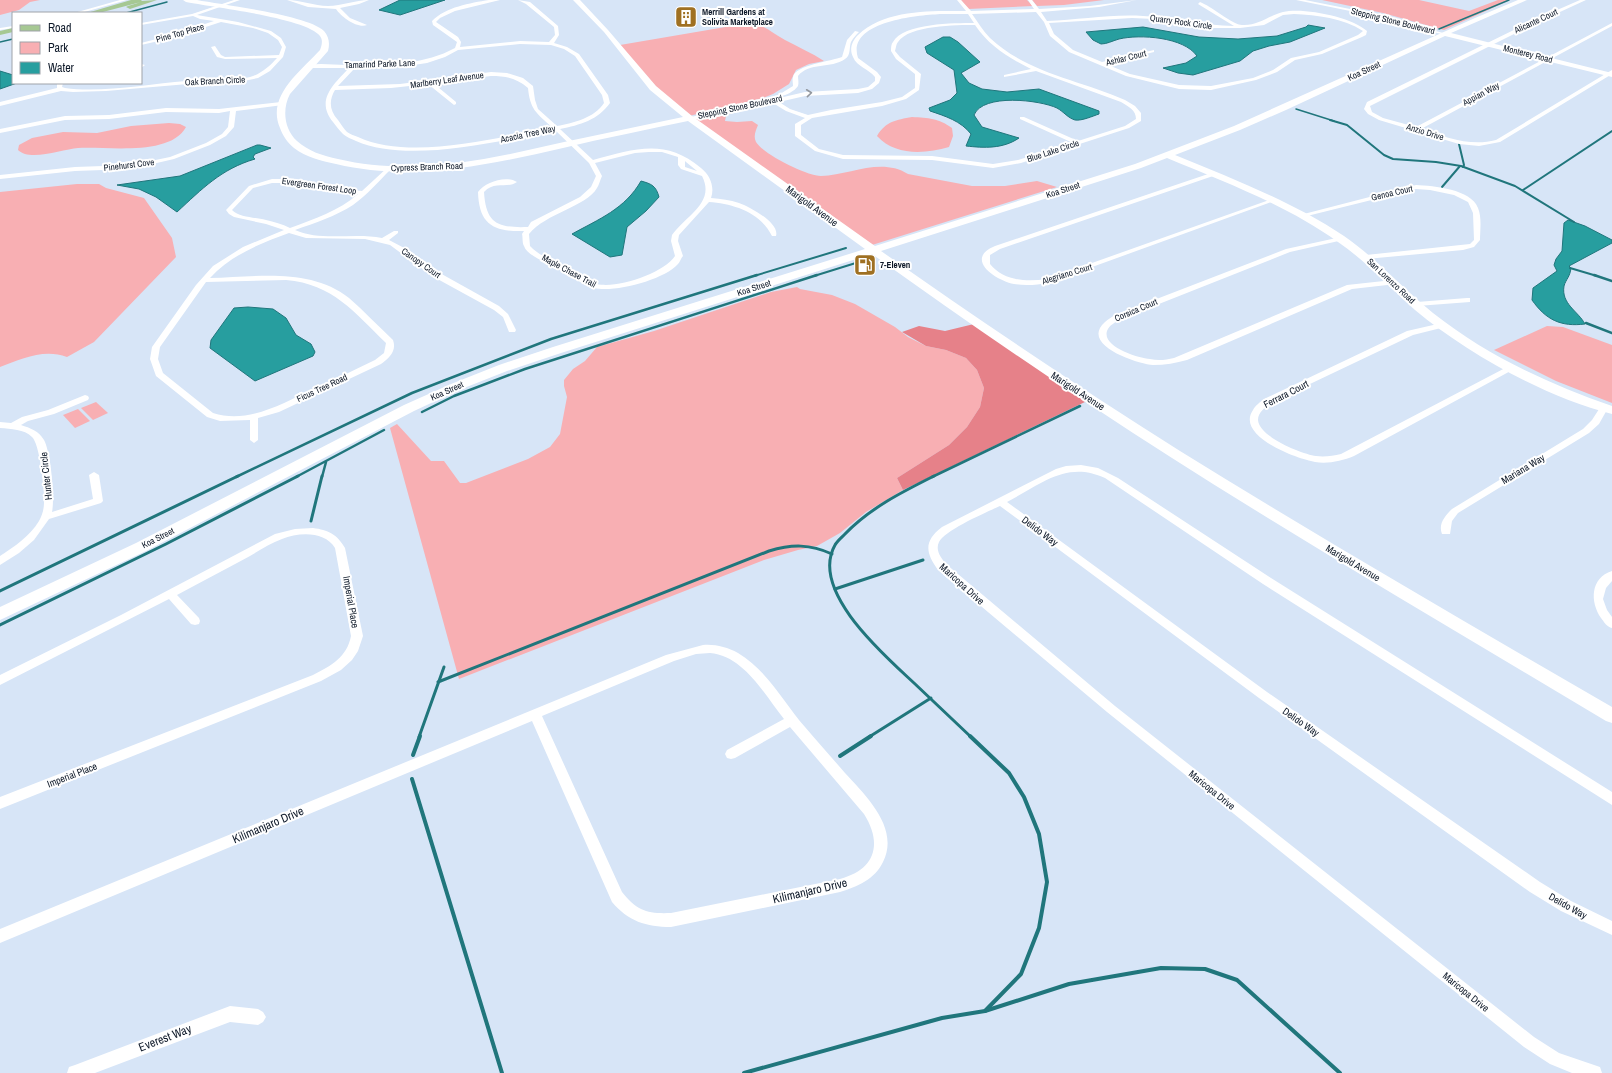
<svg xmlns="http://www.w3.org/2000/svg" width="1612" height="1073" viewBox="0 0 1612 1073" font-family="'Archivo Narrow',sans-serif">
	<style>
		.green { fill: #f8afb3 }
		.forest { fill: #e68189 }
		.water { fill: #279e9f; stroke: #20767c }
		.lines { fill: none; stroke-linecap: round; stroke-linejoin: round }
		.stream-far4 { stroke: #20767c; stroke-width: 1.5 }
		.stream-far3 { stroke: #20767c; stroke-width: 2 }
		.stream-far2 { stroke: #20767c; stroke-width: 2.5 }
		.stream-far1 { stroke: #20767c; stroke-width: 3 }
		.stream { stroke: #20767c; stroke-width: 4 }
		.street { fill: #fff; fill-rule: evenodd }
		.secondary { fill: #fff; fill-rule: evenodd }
		.primary { fill: #a6c893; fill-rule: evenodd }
		.oneway { stroke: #93989f }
		.labels { text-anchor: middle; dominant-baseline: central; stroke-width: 4; stroke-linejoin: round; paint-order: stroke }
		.far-poi-label { font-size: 9px; font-weight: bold; fill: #0e1929; stroke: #fff; text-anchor: start }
		.far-street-label { font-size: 9px; fill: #0e1929; stroke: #fff }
		.street-label { font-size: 10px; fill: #0e1929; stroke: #fff }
		.near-street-label { font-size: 12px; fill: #0e1929; stroke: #fff }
	</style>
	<rect width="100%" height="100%" fill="#d7e5f7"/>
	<!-- green -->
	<g class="green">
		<path d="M0 0H40L30 2 19 10 0 15Z"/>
		<path d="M961 0H1027L1033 6 968 9Z"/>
		<path d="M1032 0H1104L1064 5 1037 6Z"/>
		<path d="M1322 0H1419L1469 11 1498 0H1510L1444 30 1383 13Z"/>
		<path d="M749 23C764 24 773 34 785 40 798 47 812 53 824 61L809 64 796 70 789 84 773 94 763 98 689 116 656 88 620 45Z"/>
		<path d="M735 111 726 116 725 121 737 122 752 121 758 125C756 130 753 136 756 142 763 154 807 176 821 176 850 175 881 157 908 174L972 186H1005L1037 181 1057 187 872 245 693 118Z"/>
		<path d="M912 117C929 118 938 118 952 128L953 136 949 147C925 154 895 156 877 136 886 121 896 120 912 117Z"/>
		<path d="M169 123 180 124 186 127C170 157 105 146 78 148 63 149 30 162 18 150L19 145 32 138 63 132 97 133 131 126Z"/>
		<path d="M77 184H99L106 188 144 198 172 238 176 257 94 342 67 357C44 348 21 359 0 367V192Z"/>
		<path d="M797 287 800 289 832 295 855 304 895 327 908 337 926 346 946 350 966 358 977 370 984 388 980 407 967 427 949 445 897 478 903 490 866 512 840 533 817 546 798 550 764 560 718 578 459 679 390 428 397 424 431 461H444L460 483H466L528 459 550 447 560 434 567 397 564 386V380L573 369 585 361 597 347 654 331 771 292Z"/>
		<path d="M1547 326 1563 327 1612 345V403L1556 381 1494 350Z"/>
		<path d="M96 402 108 413 93 420 81 408Z"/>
		<path d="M78 409 90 421 75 428 63 415Z"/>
	</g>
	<!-- forest -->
	<path class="forest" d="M974 324 1087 401 903 490 897 478 949 445 967 427 980 407 984 388 977 370 966 358 946 350 926 346 902 332 919 326 945 331Z"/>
	<!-- water -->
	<g class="water">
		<path d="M400 0H445L400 15 379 10Z"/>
		<path d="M1308 25 1325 28 1290 42 1269 46 1253 51 1240 61 1193 75 1178 73 1163 68 1186 63 1197 56C1184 37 1140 34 1119 39 1112 41 1107 44 1101 44L1093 40 1086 32 1143 27 1199 37 1238 39 1277 36 1306 27Z"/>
		<path d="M943 37H950L958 42 980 62 961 73 969 83 982 89 1007 92 1039 89 1099 111V114C1093 116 1082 121 1075 120 1068 118 1064 112 1057 108 1040 100 983 93 974 115L982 127 1019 138C1003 149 984 148 966 146L971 134C961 121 945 116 930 111L929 108 950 100 957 93 954 70 927 53 925 47Z"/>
		<path d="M0 71 13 75V83H17L0 89Z"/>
		<path d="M257 145H260L271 148 255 154 253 157 255 159C221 169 202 189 177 212L156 197 139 189 117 185 180 176Z"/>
		<path d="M641 181C652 184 656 186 659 197L646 211 627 227 622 255 610 257 572 234C599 219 625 209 641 181Z"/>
		<path d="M1568 220 1585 226 1612 240V243L1569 266 1571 268C1570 277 1566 279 1564 286 1561 304 1578 311 1585 324 1561 327 1546 320 1532 300L1533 288 1557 271 1554 265 1556 259 1562 251 1564 223Z"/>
		<path d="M248 307 273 309 286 318 296 335 311 344 315 352 313 356 255 381 210 348 211 340 234 308Z"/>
	</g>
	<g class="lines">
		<!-- stream-far4 -->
		<g class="stream-far4">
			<path d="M126 13 167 2"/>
			<path d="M1439 29 1509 0"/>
			<path d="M0 42 13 39"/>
			<path d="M1296 109 1334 121"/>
		</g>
		<!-- stream-far3 -->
		<g class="stream-far3">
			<path d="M1330 120 1347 125 1384 155 1393 159 1436 162 1461 166 1515 186 1574 222"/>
			<path d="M1459 144 1464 165 1463 167"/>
			<path d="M1442 187 1460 166"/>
			<path d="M1523 190 1612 131"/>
			<path d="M1570 268 1597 276"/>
			<path d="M754 276 846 248"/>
			<path d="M814 276 859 262"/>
		</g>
		<!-- stream-far2 -->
		<g class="stream-far2">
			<path d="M1594 275 1612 281"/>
			<path d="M1586 323 1612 333"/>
			<path d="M422 412 454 396 525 369 817 275"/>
			<path d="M236 477 412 393 551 339 757 275"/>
			<path d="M296 477 384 430"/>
			<path d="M322 477 326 462"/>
			<path d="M932 477 1080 406"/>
		</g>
		<!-- stream-far1 -->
		<g class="stream-far1">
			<path d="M934 476C902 492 870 508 845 534 842 537 837 541 835 545 809 591 885 656 914 683 933 701 952 719 971 737"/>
			<path d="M311 521 322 476"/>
			<path d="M835 589 923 560"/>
			<path d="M0 591 238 476"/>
			<path d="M0 625 166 544 298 476"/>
			<path d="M438 682 769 551C792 544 810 544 832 554"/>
			<path d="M419 737 444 667"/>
			<path d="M869 737 931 698"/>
		</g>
		<!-- stream -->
		<g class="stream">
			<path d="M970 736 1009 773 1024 797 1039 834 1047 882 1039 928 1021 974 985 1011"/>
			<path d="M413 755 420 736"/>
			<path d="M840 756 871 736"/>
			<path d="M412 779 502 1073"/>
			<path d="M744 1073 942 1018 985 1011 1069 984 1161 968 1205 969 1237 980 1340 1073"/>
		</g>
		<!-- street -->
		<g class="street">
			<path d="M120 0H127L81 13H74Z"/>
			<path d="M234 0H240L197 15 238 22 271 31 281 38 286 47 283 57 270 71 258 78 244 81 188 84 106 91 73 92 61 91 0 106V102L57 88V83H63L62 87 65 88C101 93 149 84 186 81 208 79 229 83 250 77 261 74 270 66 277 58L225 59 217 57 211 47 215 46 221 55 225 57 279 55 282 47 278 40 268 33 253 28 221 22 172 38 141 45V43L168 36 214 21 200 19 193 16 141 25V23L192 14Z"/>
			<path d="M287 0C301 0 314 6 328 6 342 6 355 0 369 0L359 4 340 8 350 18 367 25C358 29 341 17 336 9L308 7Z"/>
			<path d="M489 0H500L455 11 440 18 436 22 458 37 461 42 460 47 520 41 549 42 555 35 554 27 526 4 518 0 530 2 558 26 559 35 554 43 567 47 579 54 608 95 610 103C598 120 580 125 560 129L593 160C635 149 665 138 701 168 710 175 715 187 711 198 721 199 730 200 739 203 750 207 780 223 776 236H772C760 212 734 204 709 202L679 235 678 241 683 256C681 258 680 262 678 264 664 280 614 293 594 288 581 285 571 274 559 269 550 264 527 256 524 246 522 243 523 237 522 234L524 231C493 232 479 224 478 192 485 182 506 175 517 182 507 189 495 180 484 192 486 224 498 228 528 227L531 222 580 197 591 187 596 176 589 163 555 130C501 141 407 164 356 141 352 139 346 137 343 134 339 130 336 126 333 122 315 100 334 84 349 68H311L308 66 309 65C321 63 334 65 346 65 383 65 422 66 455 48L457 42 433 25 432 21C446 7 470 3 489 0ZM520 44 551 45 564 49 575 56 602 95 604 103C594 118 574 123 557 126L538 109 535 100 533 86 523 78 507 73 491 72 400 84 338 86 355 68 407 66 427 63 445 57 458 50ZM491 76C506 76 516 78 528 88 530 109 536 113 552 127 498 138 410 161 358 137 355 136 350 134 347 132 344 129 341 124 338 120 329 110 329 100 335 90L391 88 428 84 454 105 456 104V102L433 83ZM649 152H662L678 157V165L681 169 702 176C716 203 685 216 672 235L671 241 675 256C664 273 617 289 597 284 587 282 579 274 570 269 557 261 541 258 530 246L529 234C546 213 586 207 597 188 599 185 600 180 602 176L595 163 635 153ZM685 161 686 162 697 171 685 167Z"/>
			<path d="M957 0H961L971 11 1034 9 1028 0H1032L1039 9 1090 6 1137 0 1099 7 1041 12 1047 21C1079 20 1111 14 1143 16 1174 17 1203 26 1234 26L1198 4 1200 2C1211 6 1233 25 1242 25 1258 26 1268 16 1283 12 1303 7 1352 17 1367 31L1366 35 1362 37 1322 54 1295 60 1277 72 1256 80 1211 90 1179 89 1126 76 1069 52 1050 36 1044 22 1036 12 972 14C978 22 983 31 990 38 1027 73 1080 80 1125 100L1135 106 1141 113V121L1129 128 1021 163 993 168 932 160 843 159 815 151 795 136V124L805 118 786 111 773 103C759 106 695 124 686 118L769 100 768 99 771 97 775 99 805 92 858 89 868 87 875 81V77C869 69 857 67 853 57 849 49 852 41 858 35 885 9 931 11 966 11ZM942 14H968L974 23C955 23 903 23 893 42 891 44 891 48 891 51L896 59 915 74V88L902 97 882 102 831 110 808 115 790 109 779 102 805 96 858 93 872 89 879 83 881 77 877 72 858 58C846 21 919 15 942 14ZM1294 14C1317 15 1343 18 1363 31L1358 35 1319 52 1291 58 1273 70 1253 78 1211 86 1179 85 1130 74 1106 64 1154 52V50L1102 62 1073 50 1054 34 1049 23 1132 18 1154 19 1206 28H1240L1264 25 1283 15ZM975 25C989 46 1009 58 1031 69L1004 75V77L1036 71 1121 102C1129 107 1136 110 1136 119L1125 126 1078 141 1024 117H1020V119L1073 143 1018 160 993 164 932 156 843 155 819 149 801 135V125L812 118 882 106 906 99 919 90 921 74 900 57 895 51C896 48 896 44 898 42 909 25 957 25 975 25Z"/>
			<path d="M1296 0H1305L1360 11 1447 34 1445 35 1360 13Z"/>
			<path d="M1580 0H1586L1536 23 1370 106 1372 112 1383 118 1416 127 1612 23V26L1421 129C1446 137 1470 147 1496 140L1612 70V74L1500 142 1479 146 1459 144 1379 120 1368 114 1364 109 1367 102 1532 21Z"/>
			<path d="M13 26V28L0 30V28Z"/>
			<path d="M855 31 859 32C856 35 853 38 851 42 849 47 851 56 845 59 831 69 809 62 798 76 798 79 799 83 798 86 795 91 785 96 780 96V94L793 86C793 83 792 80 793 77 795 65 832 61 842 57L847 40Z"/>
			<path d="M141 64 145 65 141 68Z"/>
			<path d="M281 102 283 103V105L236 111 234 127 226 136 210 145 174 159 131 169 75 171 0 179V175L75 167 131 165 170 157 206 143 222 134 228 127 230 111 219 113 166 112 109 119 65 120 0 133V129L65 116 109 115 166 108 219 109Z"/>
			<path d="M388 167 391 169 390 170C378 182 367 195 353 205 336 216 315 223 295 230 322 242 354 232 382 238L394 231H398V233L389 240 408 250 438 272 499 306 508 314 516 330 515 332H509L503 317 494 310 432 276 390 245 365 239 306 238 289 233C261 243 231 255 210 278 256 277 310 267 349 298 364 311 378 326 393 340 397 351 389 358 381 364L279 412 258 418V440L254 443 250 440V420L220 421 207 417 156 376 150 359 152 347 196 285 213 266 243 247 284 230 266 224 234 217 229 214 226 210 227 209 249 186 272 179H280L321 187 362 191ZM272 183H280L321 191 358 194C339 211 314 219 290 228 282 224 274 222 266 220 255 217 240 218 232 210L253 188ZM286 280C333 284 354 312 386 343L384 353 375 360C354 370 334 380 313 389 282 404 248 424 213 413L163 373 158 359 160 347 206 282Z"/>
			<path d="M1214 172 1216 173V175L1000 249 990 255V264C1004 281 1026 282 1047 279L1272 199 1277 200 1048 283C1037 285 1025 286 1014 284 995 280 964 259 995 246Z"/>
			<path d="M1416 185C1434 186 1471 189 1478 208 1482 218 1480 230 1480 240L1474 247 1463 250 1366 259 1362 257 1366 255 1470 244 1474 240 1473 213 1468 202 1454 195 1430 190 1416 189 1303 217 1300 215Z"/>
			<path d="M1341 237 1343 238V240L1290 252 1121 319C1116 322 1109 325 1107 331 1102 347 1138 358 1150 359 1158 361 1166 360 1174 358L1347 285 1393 280H1396V284L1352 289 1187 360C1176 363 1165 365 1153 365 1138 364 1079 345 1105 322 1108 319 1112 317 1115 315L1286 249Z"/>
			<path d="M1467 298H1470V302L1417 306 1413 304 1417 302Z"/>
			<path d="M1442 323H1445V327L1413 335 1270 403C1265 408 1258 412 1258 420 1259 437 1302 454 1316 456 1324 457 1333 456 1341 454L1509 366H1512L1516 368 1354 456C1342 461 1328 464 1315 462 1297 459 1235 436 1253 410 1255 406 1260 402 1264 399L1407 331Z"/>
			<path d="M85 395 88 396 89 398 88 400 54 414 28 421 21 425C30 428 39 431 44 440 51 453 55 498 52 512L93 499 89 475 94 472 99 475 103 501 101 503 49 519 34 540 19 553 0 565V556C14 547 30 536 39 521 42 516 44 509 44 503 45 492 40 444 32 437 24 429 11 429 0 428V422L11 423 22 417 48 410Z"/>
			<path d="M1604 405 1608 408 1599 424 1589 433 1458 513 1452 521 1450 534H1442C1438 524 1445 516 1452 509L1583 429 1592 420 1601 406Z"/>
			<path d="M1081 465 1098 468 1118 478 1271 578 1612 792V805L1263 584 1105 478C1067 460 1041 484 1007 502L1267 692 1540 882 1571 901 1612 921V935L1561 911 1530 892 1259 698 1000 506C987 512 945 530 939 542 935 550 941 558 946 564L1115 706 1534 1037 1559 1053 1600 1067 1602 1073H1572L1550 1064 1524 1047 1107 712 938 570C925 552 924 541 942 527L1056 469 1066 466Z"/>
			<path d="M313 528C328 530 337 534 345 548L363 636 358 651 352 660 341 670 321 681 0 809V797L313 675C331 666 347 657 351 636L335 548C325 531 299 532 282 539 271 543 260 550 250 556 226 569 201 582 177 595L199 618 200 621 199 624 195 625 191 624 169 599 0 685V675L121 615 275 534 295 529Z"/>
			<path d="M1612 571V581L1606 588 1603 599 1607 610 1612 617V628C1607 627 1604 622 1601 618 1590 602 1590 578 1612 571Z"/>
			<path d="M703 645C715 644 727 647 738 653 767 670 784 703 805 727 818 742 832 758 845 773 866 796 900 828 883 862 875 879 857 887 840 892L671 927C646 927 628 921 612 902L532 721 0 943V929L666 655ZM710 653C744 656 764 694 784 719L727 750 725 754 727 758 731 759 735 758 790 727 864 814C883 844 875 870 840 879L671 913C648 914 637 911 622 892L542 716 674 661 696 654Z"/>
			<path d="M230 1006 258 1009 263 1012 266 1017 263 1022 258 1025 230 1022 95 1073H67L69 1067 75 1065Z"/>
		</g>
		<!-- secondary -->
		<path class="secondary" d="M183 0H197C223 5 308 15 324 31 329 37 330 43 328 51L290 94C282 109 284 129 297 141 308 151 323 156 338 159 414 177 490 159 564 142 604 134 643 125 683 117L650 90 604 32 573 0H580L608 30 656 86 692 116 875 246 1135 164 1234 126 1475 18 1518 0H1527L1451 33 1612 73V77L1445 36 1286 110 1240 130 1175 155C1233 179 1291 201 1344 236 1376 258 1402 288 1433 313 1486 355 1548 384 1612 406V414C1545 397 1468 354 1415 310 1389 287 1366 261 1338 242 1286 205 1225 182 1167 158L1141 168 881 251C979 320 1079 387 1180 451 1322 539 1467 623 1612 707V723L1606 721C1461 634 1315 549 1172 458 1070 393 970 324 872 254L561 353 507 371 459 390 414 411 146 551 0 620V607L136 543 404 405 451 384 499 365 553 347 865 249 688 121C646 130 604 138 563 148 488 165 412 182 336 164 321 161 306 157 294 148 287 142 283 136 280 128 266 96 301 71 320 50 322 45 323 40 320 36 307 18 211 7 186 2Z"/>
		<!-- primary -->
		<g class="primary">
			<path d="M131 0H142L141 1 157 0 130 9 126 7 128 6 141 2 99 13H87Z"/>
			<path d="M13 28V32L0 35V31Z"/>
		</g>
	</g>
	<!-- one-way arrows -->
	<defs><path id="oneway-chevron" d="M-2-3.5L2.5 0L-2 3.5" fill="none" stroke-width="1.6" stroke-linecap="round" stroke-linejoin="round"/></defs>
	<use class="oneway" href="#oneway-chevron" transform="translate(809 93) rotate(-6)"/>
	<!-- icons -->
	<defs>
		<g id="building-square" transform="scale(1.15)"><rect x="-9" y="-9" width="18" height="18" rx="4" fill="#9f7022" stroke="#fff"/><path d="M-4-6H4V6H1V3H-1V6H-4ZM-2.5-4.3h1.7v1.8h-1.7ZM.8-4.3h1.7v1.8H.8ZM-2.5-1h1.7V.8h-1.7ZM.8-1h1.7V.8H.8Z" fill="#fff"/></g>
		<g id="fuel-square" transform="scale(1.15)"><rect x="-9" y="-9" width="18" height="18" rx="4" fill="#9f7022" stroke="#fff"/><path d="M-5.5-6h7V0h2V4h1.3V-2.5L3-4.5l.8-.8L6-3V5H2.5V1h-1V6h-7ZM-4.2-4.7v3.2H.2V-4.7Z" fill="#fff"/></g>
	</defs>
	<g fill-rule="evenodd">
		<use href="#building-square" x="686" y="17"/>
		<use href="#fuel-square" x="865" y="265"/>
	</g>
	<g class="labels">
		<!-- far-poi labels -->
		<g class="far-poi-label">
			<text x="702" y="12">Merrill Gardens at<tspan x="702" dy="10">Solivita Marketplace</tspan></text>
			<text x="880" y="265">7-Eleven</text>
		</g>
		<!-- far-street labels -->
		<g class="far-street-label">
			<text transform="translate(1393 21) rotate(14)">Stepping Stone Boulevard</text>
			<text transform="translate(1536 21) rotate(-25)">Alicante Court</text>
			<text transform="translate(1181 22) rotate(8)">Quarry Rock Circle</text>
			<text transform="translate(180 33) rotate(-16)">Pine Top Place</text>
			<text transform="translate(1528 54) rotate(14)">Monterey Road</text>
			<text transform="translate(1126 58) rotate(-14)">Ashlar Court</text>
			<text transform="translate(380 64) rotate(-2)">Tamarind Parke Lane</text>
			<text transform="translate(1364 71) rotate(-25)">Koa Street</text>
			<text transform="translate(447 80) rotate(-8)">Marlberry Leaf Avenue</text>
			<text transform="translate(215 81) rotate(-3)">Oak Branch Circle</text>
			<text transform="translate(1481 94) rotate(-28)">Appian Way</text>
			<text transform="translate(740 107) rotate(-12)">Stepping Stone Boulevard</text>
			<text transform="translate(1425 132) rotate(17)">Anzio Drive</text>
			<text transform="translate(528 134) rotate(-12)">Acacia Tree Way</text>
			<text transform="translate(1053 151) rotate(-18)">Blue Lake Circle</text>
			<text transform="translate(129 165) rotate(-7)">Pinehurst Cove</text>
			<text transform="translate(427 167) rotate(-2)">Cypress Branch Road</text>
			<text transform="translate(319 186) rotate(8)">Evergreen Forest Loop</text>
			<text transform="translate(1063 190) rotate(-18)">Koa Street</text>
			<text transform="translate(1392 193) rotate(-13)">Genoa Court</text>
			<text transform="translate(421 263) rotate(35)">Canopy Court</text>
			<text transform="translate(569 271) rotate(28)">Maple Chase Trail</text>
			<text transform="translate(1067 274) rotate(-17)">Alegriano Court</text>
			<text transform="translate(1391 281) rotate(43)">San Lorenzo Road</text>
			<text transform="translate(754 288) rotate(-18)">Koa Street</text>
			<text transform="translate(1136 310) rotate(-23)">Corsica Court</text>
			<text transform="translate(322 388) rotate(-25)">Ficus Tree Road</text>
			<text transform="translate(447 391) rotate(-24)">Koa Street</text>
			<text transform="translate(158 538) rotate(-27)">Koa Street</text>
		</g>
		<!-- street labels -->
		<g class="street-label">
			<text transform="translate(812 206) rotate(36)">Marigold Avenue</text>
			<text transform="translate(1078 391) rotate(33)">Marigold Avenue</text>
			<text transform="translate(1286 394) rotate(-27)">Ferrara Court</text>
			<text transform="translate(1523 469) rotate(-31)">Mariana Way</text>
			<text transform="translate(46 476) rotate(-96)">Hunter Circle</text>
			<text transform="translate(1040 531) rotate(37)">Delido Way</text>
			<text transform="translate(1353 563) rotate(31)">Marigold Avenue</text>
			<text transform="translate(962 584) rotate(42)">Maricopa Drive</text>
			<text transform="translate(351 602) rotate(80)">Imperial Place</text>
			<text transform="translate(1301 722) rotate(35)">Delido Way</text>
			<text transform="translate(72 775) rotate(-21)">Imperial Place</text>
			<text transform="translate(1212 790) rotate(39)">Maricopa Drive</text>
			<text transform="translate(1568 906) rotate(29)">Delido Way</text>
			<text transform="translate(1466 992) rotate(39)">Maricopa Drive</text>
		</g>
		<!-- near-street labels -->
		<g class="near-street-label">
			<text transform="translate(268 825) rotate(-23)">Kilimanjaro Drive</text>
			<text transform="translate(810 891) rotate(-13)">Kilimanjaro Drive</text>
			<text transform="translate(165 1038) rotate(-21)">Everest Way</text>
		</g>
	</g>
	<!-- legend -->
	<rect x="12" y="12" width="130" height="72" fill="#ffffff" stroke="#9fa3a9"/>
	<rect x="20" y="25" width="20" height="6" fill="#a6c893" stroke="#9fa3a9"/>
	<text x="48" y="32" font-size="12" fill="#0e1929">Road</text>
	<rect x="20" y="42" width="20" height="12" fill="#f8afb3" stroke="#9fa3a9"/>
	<text x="48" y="52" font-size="12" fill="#0e1929">Park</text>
	<rect x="20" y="62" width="20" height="12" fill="#279e9f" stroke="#9fa3a9"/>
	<text x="48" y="72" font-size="12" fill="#0e1929">Water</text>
</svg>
